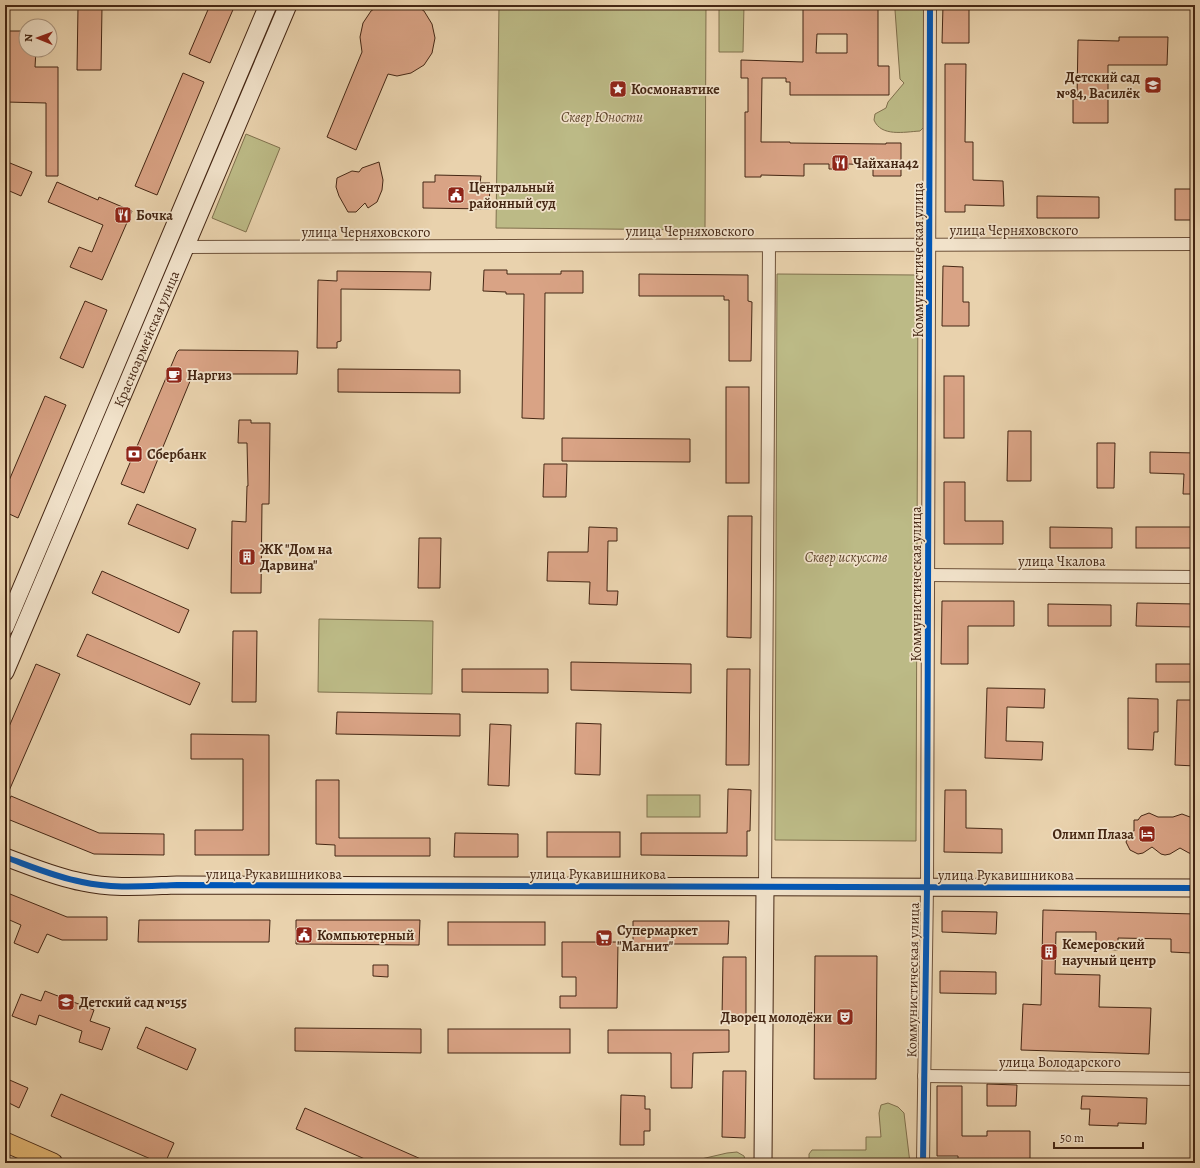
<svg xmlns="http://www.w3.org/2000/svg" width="1200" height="1168" viewBox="0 0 1200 1168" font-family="Alegreya,serif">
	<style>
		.green { fill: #bcba86; stroke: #80704d }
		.building { fill: #d9a385; stroke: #452714; fill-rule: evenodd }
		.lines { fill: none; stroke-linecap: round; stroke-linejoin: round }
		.street-casing { stroke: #6e523a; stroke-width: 14 }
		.secondary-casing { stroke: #452714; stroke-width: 19 }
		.primary-casing { stroke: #452714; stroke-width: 21 }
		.street { stroke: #f1e2ca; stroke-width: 12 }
		.secondary { stroke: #f1e2ca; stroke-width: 17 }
		.primary { stroke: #e4b976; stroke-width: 19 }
		.cycleway-casing { stroke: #f1e2ca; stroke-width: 8 }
		.cycleway { stroke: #0057b8; stroke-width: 6 }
		.labels { text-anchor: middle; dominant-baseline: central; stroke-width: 3.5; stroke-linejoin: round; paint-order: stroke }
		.poi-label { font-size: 14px; font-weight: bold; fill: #452714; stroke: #f1e2ca; text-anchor: start }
		.park-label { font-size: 14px; font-style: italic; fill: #5d442b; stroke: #f1e2ca }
		.street-label { font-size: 14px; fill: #452714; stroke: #f1e2ca }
	</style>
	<rect width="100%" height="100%" fill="#e9d2ad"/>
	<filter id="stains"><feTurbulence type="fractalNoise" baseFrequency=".005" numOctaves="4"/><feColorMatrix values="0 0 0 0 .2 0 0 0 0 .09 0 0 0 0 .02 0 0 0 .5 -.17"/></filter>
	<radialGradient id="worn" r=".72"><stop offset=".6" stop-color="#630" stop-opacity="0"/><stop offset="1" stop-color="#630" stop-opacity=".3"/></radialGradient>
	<!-- green -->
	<g class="green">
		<path d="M499 5H706L705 230 496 228Z"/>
		<path d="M719 5H744L743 52H719Z"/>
		<path d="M896 5H926L924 127 920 131C904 132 881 137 874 120L875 114 886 108 888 102 904 83 900 79 895 10Z"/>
		<path d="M246 134 280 148 246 232 212 218Z"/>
		<path d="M777 274 918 275 916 841 775 840Z"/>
		<path d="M319 619 433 621 432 694 318 692Z"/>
		<rect x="647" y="795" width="53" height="22"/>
		<path d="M888 1103 898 1107 904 1113 910 1163H809V1154L812 1150H866V1137H881L879 1113 881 1105Z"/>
		<path d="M737 1152 744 1156 746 1163H684L727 1153Z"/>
	</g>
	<!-- building -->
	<g class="building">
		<path d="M210 5H235L210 63 189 54Z"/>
		<path d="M380 5H415L424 11 432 24 435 38 432 53 424 65 411 73 397 76 388 74 356 150 327 137 362 52 360 37 363 23 371 11Z"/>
		<path d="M803 5H878V66H889V95H790V82H786V78H762L761 142H790V143L886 144V143H901V176H873V165L848 164V169H829V164H804V176L761 175V177H745V112H748V78H741V60L803 62ZM817 34H847V53H816Z"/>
		<path d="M943 5H969V43H942Z"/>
		<path d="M78 7H102L101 70H77Z"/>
		<path d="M5 31H26V50H36L35 67H58V176H46V103L6 102 7 52H5Z"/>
		<path d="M1119 37H1168L1167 65H1108V123H1073V99H1077L1078 40 1119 41Z"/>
		<path d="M945 64H966L965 142H973V180L1003 181 1004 206 965 205V212H945Z"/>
		<path d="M183 73 204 82 157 195 135 186Z"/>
		<path d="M5 161 32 172 21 196 5 189Z"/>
		<path d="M379 162 383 180 382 190 377 202 368 208 365 203 356 212H348L339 196 336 187 337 178 352 171 359 172 362 168Z"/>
		<path d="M435 175 481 176 480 183H490L489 209 423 208V182H435Z"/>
		<path d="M57 182 98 200 99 197 132 211 102 280 70 267 79 247 92 252 103 225 48 202Z"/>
		<rect x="1175" y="189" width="20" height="31"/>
		<path d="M1037 196 1099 197V218H1037Z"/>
		<path d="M943 266 963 267V302H969V326H942Z"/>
		<path d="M484 270H507V274H561V271H583V293H545L544 419 522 418 524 294H506V292L483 291Z"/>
		<path d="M337 271 431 272 430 290 341 289V341L337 342V348H317L318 280 337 281Z"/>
		<path d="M639 274 748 275V301L752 302 751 361H729V300H724V296H639Z"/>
		<path d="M85 301 107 310 83 368 60 358Z"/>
		<path d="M179 350 298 351 297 374H193L144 493 121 484 177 352Z"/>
		<path d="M338 369 460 370V393L338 392Z"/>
		<rect x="944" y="376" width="20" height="62"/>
		<rect x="726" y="387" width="23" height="96"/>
		<path d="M45 396 66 405 18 518 5 512V490Z"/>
		<path d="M239 420H251V423H270L269 504H262L261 593H231L232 521 246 522 247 486H248L247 443H238Z"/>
		<path d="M1008 431H1031V481H1007Z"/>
		<path d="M562 438 690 439V462L562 461Z"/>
		<path d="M1097 443H1115L1114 488H1097Z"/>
		<path d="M1150 452 1195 453V494H1183L1184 474 1150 473Z"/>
		<path d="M544 464H567L566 497H543Z"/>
		<path d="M944 482H965V521H1003V544H944Z"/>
		<path d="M137 504 196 529 188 549 128 524Z"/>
		<path d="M728 516H752L751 638 727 637Z"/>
		<path d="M589 527 617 528V541H608L607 591H618L617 605 589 604 590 582 547 581 548 552H588Z"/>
		<path d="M1050 527 1112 528V548H1050Z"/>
		<rect x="1136" y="527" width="59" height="21"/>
		<path d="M419 538H441L440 588H418Z"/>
		<path d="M102 571 189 610 179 633 92 593Z"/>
		<path d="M942 601H1014V626H968V664H941Z"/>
		<path d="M1137 603 1195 604V627L1136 626Z"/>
		<path d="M1048 604 1111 605V626H1048Z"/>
		<path d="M233 631H257L256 702H232Z"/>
		<path d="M87 634 200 683 190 705 77 656Z"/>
		<path d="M571 662 691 664V693L571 690Z"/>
		<path d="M36 664 60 674 5 800V736Z"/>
		<rect x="1156" y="664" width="39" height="18"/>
		<path d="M462 669H548V693L462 692Z"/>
		<path d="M727 669H750L749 765H726Z"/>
		<path d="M987 688 1045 689 1044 708 1007 707 1006 741 1043 742 1042 760 985 758Z"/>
		<path d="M1128 698 1158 699V732H1154L1153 750 1128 749Z"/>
		<path d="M1177 700H1195V766L1175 765Z"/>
		<path d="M337 712 460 714V736L336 734Z"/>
		<path d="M576 723 601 724 600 775 575 774Z"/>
		<path d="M490 724 511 725 509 786 488 785Z"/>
		<path d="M191 734 269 735V855H195V830H243V759H191Z"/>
		<path d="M316 780H339V838H430V856H335V845L316 844Z"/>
		<path d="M728 789 751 790 750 831H747V856L641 855V833H727Z"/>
		<path d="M945 790H966V828L1002 829V853L944 852Z"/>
		<path d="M11 796 99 833 164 834V855L94 854 5 818V810Z"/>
		<path d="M1149 813 1158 817H1173L1182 814 1190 817 1195 822V855L1189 853 1180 848 1170 854 1165 855 1161 854 1152 847 1143 853 1138 854 1130 850 1126 842 1130 833 1134 831V820H1138L1141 816Z"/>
		<rect x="547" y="832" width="73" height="25"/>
		<path d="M455 833 518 834V857H454Z"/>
		<path d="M5 892 67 917H107V940H62L47 934 38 953 14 943 21 925 5 918Z"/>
		<path d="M1043 910 1195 914V937H1193L1192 953 1171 952V939L1118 938V950L1096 949V932H1056L1055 974 1100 975 1099 1007 1151 1008 1149 1054 1021 1050 1023 1004 1041 1005Z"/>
		<path d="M942 911 997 912 996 934 942 932Z"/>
		<path d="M139 920H270L269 942H138Z"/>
		<path d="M296 920H420L419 945 296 944Z"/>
		<path d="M633 921H729L728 944H633Z"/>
		<rect x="448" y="922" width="97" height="23"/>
		<path d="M562 942H618L617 1008H560V996H576V977H562Z"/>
		<path d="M815 956H877L876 1079H814Z"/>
		<path d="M723 957H746V1018H722Z"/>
		<path d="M373 965H388V977L373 976Z"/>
		<path d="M940 971 996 972V994L940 993Z"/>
		<path d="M45 991 94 1010 90 1021 110 1028 102 1050 79 1042 82 1031 39 1015 36 1025 12 1016 21 994 41 1001Z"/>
		<path d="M146 1027 196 1049 187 1070 137 1048Z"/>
		<path d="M295 1028 421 1029V1053L295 1051Z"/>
		<rect x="448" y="1029" width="122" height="24"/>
		<path d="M608 1030H729V1052L693 1053 692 1088H671V1053H608Z"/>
		<path d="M723 1071H746L745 1138 722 1137Z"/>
		<path d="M5 1078 28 1088 19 1108 5 1101Z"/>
		<path d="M987 1084 1017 1085 1016 1106H987Z"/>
		<path d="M937 1086H962V1136H987V1131H1030V1161L958 1160V1156H937Z"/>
		<path d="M61 1094 174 1143 165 1163H160L51 1116Z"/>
		<path d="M621 1095 645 1096V1109H650V1131H644V1145H620Z"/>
		<path d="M1082 1096 1147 1098 1146 1124 1118 1123V1126L1089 1125 1090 1109H1081Z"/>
		<path d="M305 1108 430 1163H374L296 1129Z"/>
	</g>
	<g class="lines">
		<!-- street casing -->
		<g class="street-casing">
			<g id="street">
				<path d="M184 247 1195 244"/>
				<path d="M929 575 1195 577"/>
				<path d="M765 887 769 246"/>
				<path d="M924 1076 1195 1079"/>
				<path d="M923 1163 927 887 930 5"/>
			</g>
		</g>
		<!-- secondary casing -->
		<g class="secondary-casing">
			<g id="secondary">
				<path d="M5 627 268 5"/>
				<path id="s1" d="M5 672 288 5"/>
				<path d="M5 857C30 866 55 877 82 882 113 889 146 886 177 885L1195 888"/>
				<path d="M763 1163 765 887"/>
			</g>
		</g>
		<!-- primary casing -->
		<g class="primary-casing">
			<path id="primary" d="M5 1142 53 1163"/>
		</g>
		<!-- street -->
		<use href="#street" class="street"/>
		<!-- secondary -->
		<use href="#secondary" class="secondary"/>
		<!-- primary -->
		<use href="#primary" class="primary"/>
		<!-- cycleway casing -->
		<g class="cycleway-casing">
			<g id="cycleway">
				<path d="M5 857C30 866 55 877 82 882 113 889 146 886 177 885L1195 888"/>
				<path d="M923 1163 927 887 930 5"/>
			</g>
		</g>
		<!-- cycleway -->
		<use href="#cycleway" class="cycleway"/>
	</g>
	<!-- icons -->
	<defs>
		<g id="school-square" transform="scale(0.9)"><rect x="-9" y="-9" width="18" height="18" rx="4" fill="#8f2418" stroke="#f1e2ca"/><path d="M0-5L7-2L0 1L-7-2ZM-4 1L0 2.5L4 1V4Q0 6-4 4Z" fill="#fff"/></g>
		<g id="sight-square" transform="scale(0.9)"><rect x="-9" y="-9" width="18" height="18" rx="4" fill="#8f2418" stroke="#f1e2ca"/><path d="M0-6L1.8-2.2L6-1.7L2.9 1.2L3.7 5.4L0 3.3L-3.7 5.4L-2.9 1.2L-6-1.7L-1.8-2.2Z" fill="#fff"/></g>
		<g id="restaurant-square" transform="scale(0.9)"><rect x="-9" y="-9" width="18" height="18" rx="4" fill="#8f2418" stroke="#f1e2ca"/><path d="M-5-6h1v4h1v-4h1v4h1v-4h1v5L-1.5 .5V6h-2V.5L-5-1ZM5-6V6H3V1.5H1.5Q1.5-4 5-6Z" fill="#fff"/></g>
		<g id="civic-square" transform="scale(0.9)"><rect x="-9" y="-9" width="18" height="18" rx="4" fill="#8f2418" stroke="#f1e2ca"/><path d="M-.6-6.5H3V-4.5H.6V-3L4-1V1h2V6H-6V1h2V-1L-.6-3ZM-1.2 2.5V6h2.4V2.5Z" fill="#fff"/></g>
		<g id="cafe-square" transform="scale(0.9)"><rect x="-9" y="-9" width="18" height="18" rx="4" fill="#8f2418" stroke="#f1e2ca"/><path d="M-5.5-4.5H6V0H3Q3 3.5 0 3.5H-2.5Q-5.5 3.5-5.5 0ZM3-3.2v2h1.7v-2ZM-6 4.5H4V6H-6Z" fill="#fff"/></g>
		<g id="bank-square" transform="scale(0.9)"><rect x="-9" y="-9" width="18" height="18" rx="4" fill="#8f2418" stroke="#f1e2ca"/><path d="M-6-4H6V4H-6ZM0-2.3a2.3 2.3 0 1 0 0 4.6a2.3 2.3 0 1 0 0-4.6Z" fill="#fff"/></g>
		<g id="building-square" transform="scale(0.9)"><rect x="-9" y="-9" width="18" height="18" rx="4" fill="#8f2418" stroke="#f1e2ca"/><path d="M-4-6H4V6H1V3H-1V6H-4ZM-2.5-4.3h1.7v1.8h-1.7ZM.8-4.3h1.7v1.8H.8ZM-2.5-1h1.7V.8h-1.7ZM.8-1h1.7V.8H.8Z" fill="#fff"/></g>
		<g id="hotel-square" transform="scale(0.9)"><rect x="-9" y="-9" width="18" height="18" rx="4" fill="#8f2418" stroke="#f1e2ca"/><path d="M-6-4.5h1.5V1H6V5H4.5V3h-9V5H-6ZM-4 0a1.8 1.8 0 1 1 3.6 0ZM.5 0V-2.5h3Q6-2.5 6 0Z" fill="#fff"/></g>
		<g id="supermarket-square" transform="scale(0.9)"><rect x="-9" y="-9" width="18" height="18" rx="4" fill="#8f2418" stroke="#f1e2ca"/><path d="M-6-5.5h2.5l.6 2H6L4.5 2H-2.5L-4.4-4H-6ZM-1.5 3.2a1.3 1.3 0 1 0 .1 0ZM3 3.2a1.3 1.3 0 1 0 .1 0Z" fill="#fff"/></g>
		<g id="theatre-square" transform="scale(0.9)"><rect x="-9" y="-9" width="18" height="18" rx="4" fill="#8f2418" stroke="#f1e2ca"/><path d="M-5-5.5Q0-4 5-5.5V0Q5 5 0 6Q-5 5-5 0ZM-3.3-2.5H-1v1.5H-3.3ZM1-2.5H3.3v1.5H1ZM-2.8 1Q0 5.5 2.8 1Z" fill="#fff"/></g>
	</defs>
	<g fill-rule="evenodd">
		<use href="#school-square" x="1153" y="85"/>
		<use href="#sight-square" x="618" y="89"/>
		<use href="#restaurant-square" x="840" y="163"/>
		<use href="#civic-square" x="456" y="195"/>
		<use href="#restaurant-square" x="123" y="215"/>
		<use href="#cafe-square" x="174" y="375"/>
		<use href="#bank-square" x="134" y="454"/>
		<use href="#building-square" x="247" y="557"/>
		<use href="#hotel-square" x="1147" y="834"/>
		<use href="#civic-square" x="304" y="935"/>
		<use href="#supermarket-square" x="604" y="938"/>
		<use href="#building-square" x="1049" y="952"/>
		<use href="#school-square" x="66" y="1002"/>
		<use href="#theatre-square" x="845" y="1017"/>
	</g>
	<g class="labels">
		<!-- poi labels -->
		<g class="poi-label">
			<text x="1140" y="77" text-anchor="end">Детский сад<tspan x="1140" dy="16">№84, Василёк</tspan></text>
			<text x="631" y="89">Космонавтике</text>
			<text x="853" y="163">Чайхана42</text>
			<text x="469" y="187">Центральный<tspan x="469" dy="16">районный суд</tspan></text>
			<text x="136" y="215">Бочка</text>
			<text x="187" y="375">Наргиз</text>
			<text x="147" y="454">Сбербанк</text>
			<text x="260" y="549">ЖК "Дом на<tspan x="260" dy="16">Дарвина"</tspan></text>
			<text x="1134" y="834" text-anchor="end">Олимп Плаза</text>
			<text x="617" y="930">Супермаркет<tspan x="617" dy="16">"Магнит"</tspan></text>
			<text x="317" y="935">Компьютерный</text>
			<text x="1062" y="944">Кемеровский<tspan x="1062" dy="16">научный центр</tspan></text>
			<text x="79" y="1002">Детский сад №155</text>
			<text x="832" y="1017" text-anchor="end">Дворец молодёжи</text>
		</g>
		<!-- park labels -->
		<g class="park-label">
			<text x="602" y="117">Сквер Юности</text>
			<text x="846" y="557">Сквер искусств</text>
		</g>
		<!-- street labels -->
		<g class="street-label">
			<text x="1014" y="230">улица Черняховского</text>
			<text x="690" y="231">улица Черняховского</text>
			<text x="366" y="232">улица Черняховского</text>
			<text transform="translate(918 260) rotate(-90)">Коммунистическая улица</text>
			<text stroke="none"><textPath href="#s1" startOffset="362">Красноармейская улица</textPath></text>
			<text x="1062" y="561">улица Чкалова</text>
			<text transform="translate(916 584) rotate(-90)">Коммунистическая улица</text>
			<text x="274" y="874">улица Рукавишникова</text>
			<text x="598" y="874">улица Рукавишникова</text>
			<text x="1006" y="875">улица Рукавишникова</text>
			<text transform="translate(913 980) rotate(-89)">Коммунистическая улица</text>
			<text x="1060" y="1062">улица Володарского</text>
		</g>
	</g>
	<!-- margin -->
	<rect width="1200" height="1168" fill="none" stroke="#e9d2ad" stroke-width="20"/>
	<rect x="6" y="6" width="1188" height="1156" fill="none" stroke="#452714" stroke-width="2"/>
	<rect x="10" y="10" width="1180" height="1148" fill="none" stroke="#452714"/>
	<!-- north arrow -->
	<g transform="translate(38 38) rotate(271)"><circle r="19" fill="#f1e2ca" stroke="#ac9781"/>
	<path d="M0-3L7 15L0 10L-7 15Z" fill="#8f2418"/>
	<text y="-6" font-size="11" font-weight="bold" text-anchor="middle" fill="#452714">N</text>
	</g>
	<!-- scale -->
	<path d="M1054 1142v6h89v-6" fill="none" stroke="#452714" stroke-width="2"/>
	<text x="1060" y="1142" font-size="12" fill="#452714" stroke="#f1e2ca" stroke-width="3" paint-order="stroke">50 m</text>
	<rect width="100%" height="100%" filter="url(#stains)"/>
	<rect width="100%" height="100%" fill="url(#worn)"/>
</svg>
